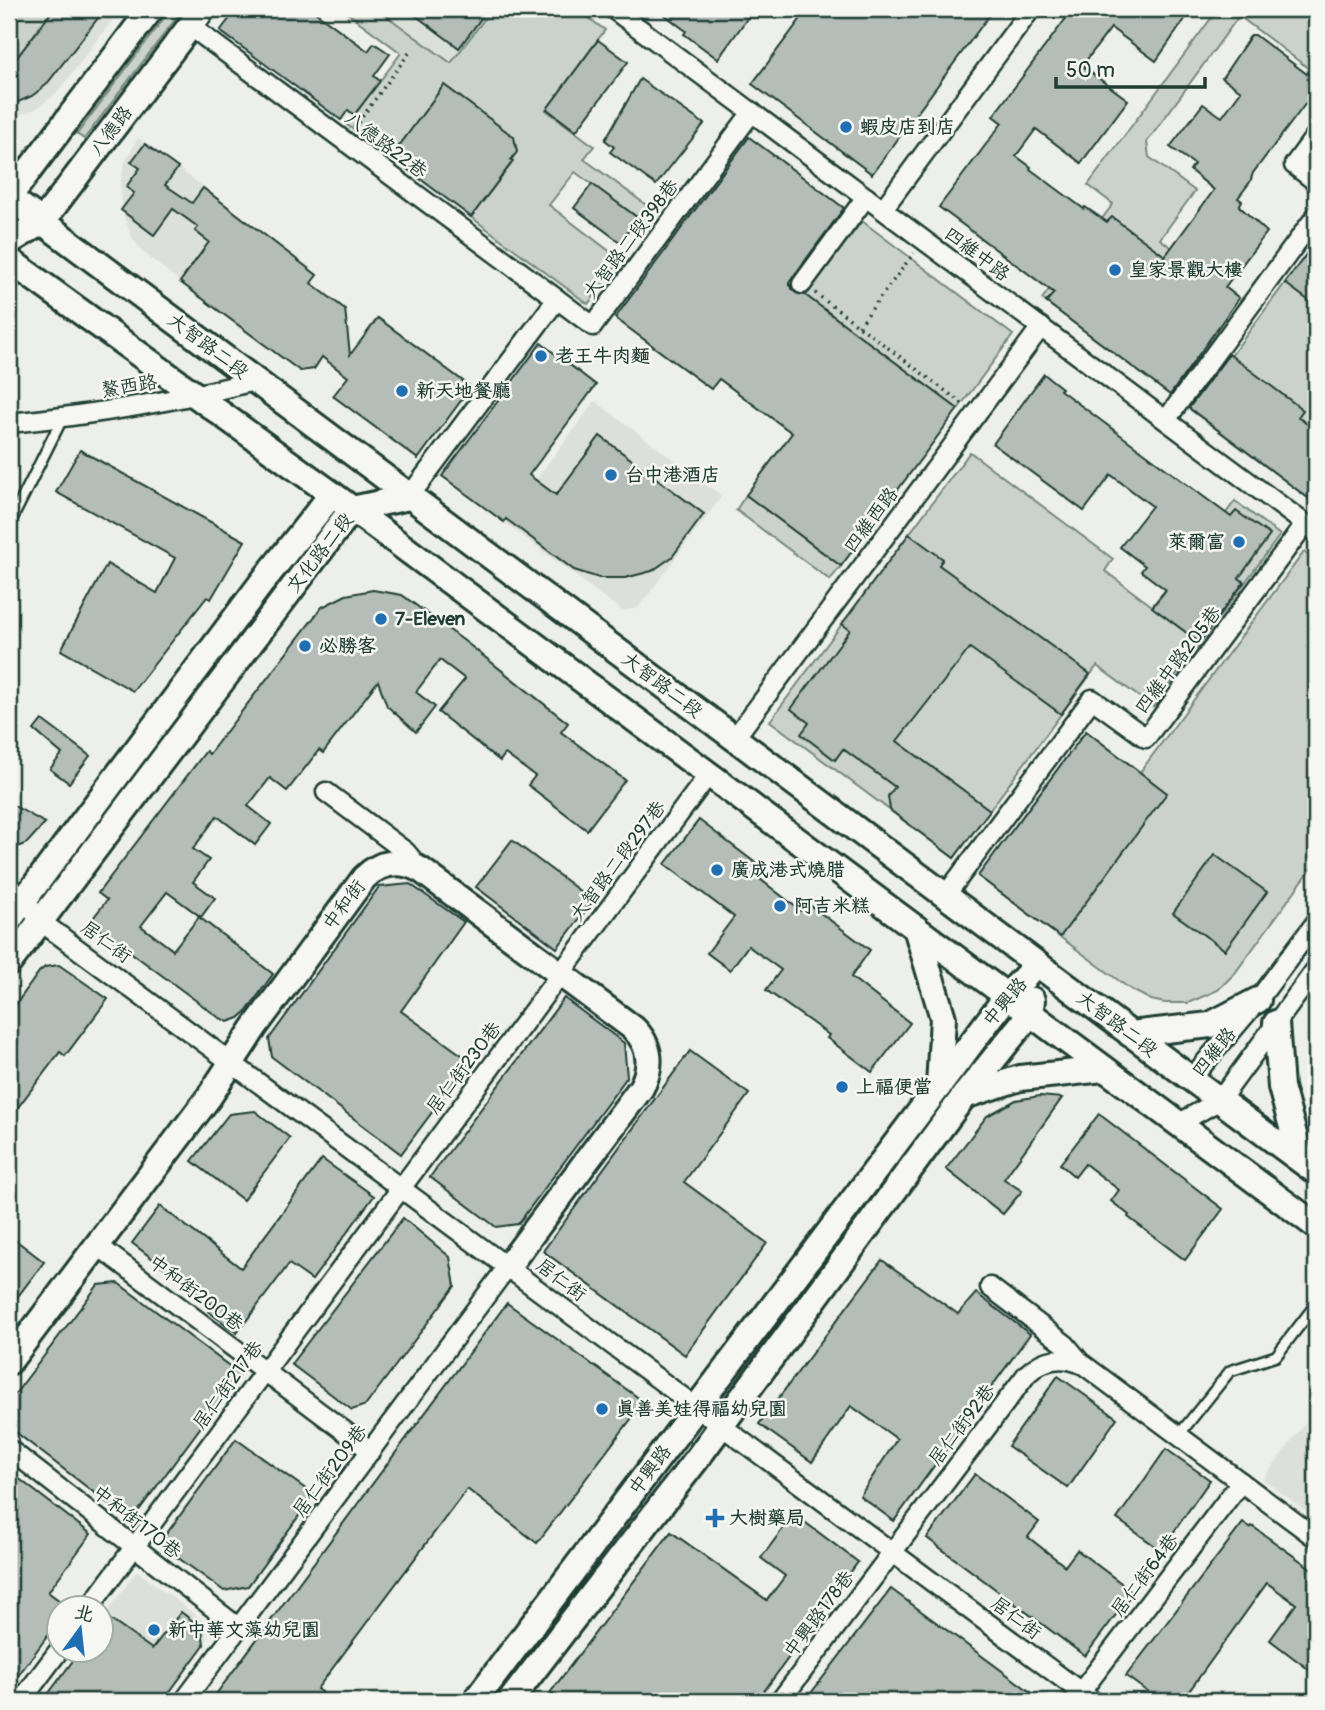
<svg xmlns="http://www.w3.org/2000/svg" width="1325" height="1710" viewBox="0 0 1325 1710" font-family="Pangolin,'LXGW WenKai TC',sans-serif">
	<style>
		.built { fill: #dce0db }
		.green { fill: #cbd2cc; stroke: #758880; stroke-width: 2 }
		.building { fill: #b4bdb8; stroke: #1f3d34; stroke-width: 2 }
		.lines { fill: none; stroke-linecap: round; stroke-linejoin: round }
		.lane-casing { stroke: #1f3d34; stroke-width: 14 }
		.street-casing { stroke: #1f3d34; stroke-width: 23 }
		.secondary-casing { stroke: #1f3d34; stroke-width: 30 }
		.path { stroke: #1f3d34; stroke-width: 3.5; stroke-dasharray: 2 5; stroke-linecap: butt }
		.lane { stroke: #f6f6f2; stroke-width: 9 }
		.street { stroke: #f6f6f2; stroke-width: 18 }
		.secondary { stroke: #f6f6f2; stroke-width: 24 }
		.poi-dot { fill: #1f6fb2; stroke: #f6f6f2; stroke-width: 2.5 }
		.labels { text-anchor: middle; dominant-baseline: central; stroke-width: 5; stroke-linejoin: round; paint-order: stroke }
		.poi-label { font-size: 19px; font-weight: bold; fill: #1f3d34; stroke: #f6f6f2; text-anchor: start }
		.street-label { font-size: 19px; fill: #1f3d34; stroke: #f6f6f2 }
	</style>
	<rect width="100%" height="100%" fill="#edefea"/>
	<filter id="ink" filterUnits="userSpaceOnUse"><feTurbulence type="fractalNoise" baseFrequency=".0143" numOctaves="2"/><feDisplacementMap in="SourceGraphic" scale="14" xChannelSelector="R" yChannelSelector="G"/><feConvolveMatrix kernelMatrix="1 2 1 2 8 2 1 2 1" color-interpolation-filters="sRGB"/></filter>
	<g filter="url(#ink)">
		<!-- built -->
		<g class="built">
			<path d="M53 9H121L57 93 34 110 9 118V68Z"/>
			<path d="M384 9H492L452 64 382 12Z"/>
			<path d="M138 138 233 209 180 282 143 252 133 239 124 218 120 184 125 162Z"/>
			<path d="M595 401 722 496 638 608 622 611 504 522Z"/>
			<path d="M1316 1409V1519L1263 1479Z"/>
			<path d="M137 1571 205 1622 207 1641 173 1689 102 1638V1619Z"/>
		</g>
		<!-- green -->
		<g class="green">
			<path d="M9 9H53L9 68Z"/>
			<path d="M171 9H183L84 139 77 134Z"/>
			<path d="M342 9H377L451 63 492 9H576L605 30 546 110 594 146 584 159 657 213 648 225 575 172 549 205 621 260 588 304 471 217 513 162 511 160 514 137 444 85 391 157 347 125 401 53Z"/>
			<path d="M1218 9H1316V74L1239 16 1147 142 1149 157 1195 191 1160 239 1239 298 1168 393 1042 299 1113 204 1088 185Z"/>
			<path d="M862 221 1013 335 958 409 806 296Z"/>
			<path d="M1316 241V504L1191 410Z"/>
			<path d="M970 452 1113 559 1105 571 1152 606 1200 548 1235 501 1280 535 1153 707 1097 666 954 858 770 721Z"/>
			<path d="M746 495 841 566 830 580 736 510Z"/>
			<path d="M1304 552 1316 561V862L1235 973 1218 990 1188 1003H1165L1151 1000 1130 989 978 876 1086 731 1140 772Z"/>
		</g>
		<!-- building -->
		<g class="building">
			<path d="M54 9H105L46 85 32 96 9 106V68Z"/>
			<path d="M237 9H311L368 51 374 43 390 54 374 76 380 81 354 115 348 110 341 120 220 31Z"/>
			<path d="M407 9H488L459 48Z"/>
			<path d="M657 9H754L718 59 684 34 686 31Z"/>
			<path d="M808 9H994L872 174 752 84Z"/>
			<path d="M1073 9 1087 18 1094 9H1192L1156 61 1111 28 1082 66 1128 100 1081 163 1036 129 1016 156 1031 167 1030 169 1084 209 1085 207 1107 222 1112 217 1165 256 1214 190 1190 170 1194 164 1170 147 1203 104 1222 117 1241 91 1222 78 1251 35H1255L1316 81V90L1253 173 1250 182 1238 198 1242 201 1239 206 1267 232 1225 287 1239 298 1170 395 1046 302 1054 293 939 207 1002 123 993 116Z"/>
			<path d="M598 40 628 62 576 131 547 109Z"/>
			<path d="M640 79 704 124 656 185 610 152 614 147 605 140Z"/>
			<path d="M444 85 514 137 517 152 511 160 513 161 471 217 391 157Z"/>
			<path d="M749 137 844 208 793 277 789 283 792 289 796 293 805 295 958 409 841 566 746 495 792 433 719 379 711 389 615 318Z"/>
			<path d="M145 144 178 168 165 185 192 203 203 188 317 275 311 283 345 309 350 355 378 318 471 387 418 459 333 396 348 377 322 357 314 369 300 371 180 282 209 242 195 231 198 227 173 209 154 235 121 210 134 193 126 187 140 168 131 162Z"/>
			<path d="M592 184 638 218 620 242 574 208Z"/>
			<path d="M1316 241V306L1285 283Z"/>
			<path d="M541 343 596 385 529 475 556 495 600 436 704 514 672 557 652 571 625 578H599L574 570 506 519 504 522 442 476Z"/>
			<path d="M1229 354 1303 410 1298 417 1316 431V504L1189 408Z"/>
			<path d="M1044 374 1062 388 1060 390 1231 517 1236 511 1270 535 1239 578 1244 582 1199 642 1152 607 1166 590 1141 571 1145 566 1120 547 1152 506 1111 475 1084 511 993 444Z"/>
			<path d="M80 450 245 541 211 599 207 597 133 691 61 650 107 564 157 593 175 558 56 492Z"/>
			<path d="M909 534 943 559 939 565 1090 674 1061 714 970 648 897 741 990 810 954 858 890 810 888 796 895 787 843 749 835 760 801 734 809 723 791 709 850 630 842 624Z"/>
			<path d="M373 590 402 595 467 643 568 723 561 732 625 780 587 830 528 785 535 776 505 754 500 761 438 712 465 679 440 660 416 692 435 707 416 732 387 706 378 681 323 753 319 750 287 791 270 778 248 806 271 824 255 845 217 816 193 849 209 860 193 882 215 898 201 917 167 892 141 926 173 950 199 917 273 974 247 1011 239 1018 228 1022 218 1017 90 922 107 900 98 893 206 751 209 754 322 607 346 595Z"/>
			<path d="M42 720 90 756 69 783 50 769 62 754 34 730Z"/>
			<path d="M1086 731 1167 793 1060 937 978 876Z"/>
			<path d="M9 803 45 823 27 843 9 851Z"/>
			<path d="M699 820 766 871 760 879 801 911 807 903 870 950 851 977 910 1023 872 1072 827 1038 829 1035 766 990 781 970 748 946 730 970 707 953 734 917 665 864Z"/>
			<path d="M512 840 593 901 557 948 476 887Z"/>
			<path d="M1215 855 1267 892 1225 950 1173 913Z"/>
			<path d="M410 884 464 922 401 1011 470 1061 401 1154 272 1057 269 1039 379 887Z"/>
			<path d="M59 965 108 999 65 1056 60 1052 9 1119V1014L39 972 45 967Z"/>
			<path d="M564 998 624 1043 627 1077 518 1224 496 1227 430 1177Z"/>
			<path d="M690 1051 749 1094 684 1182 767 1243 685 1355 543 1251Z"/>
			<path d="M1040 1096 1062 1098 1004 1179 1022 1191 1003 1214 946 1169 987 1116 1016 1100Z"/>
			<path d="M255 1111 290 1138 243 1200 192 1161 229 1114Z"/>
			<path d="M1099 1114 1223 1209 1185 1260 1128 1217 1129 1215 1111 1201 1119 1190 1085 1164 1075 1177 1060 1164Z"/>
			<path d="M322 1159 374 1196 312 1280 289 1264 237 1333 209 1312 213 1305 132 1243 160 1206 241 1268Z"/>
			<path d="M403 1218 450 1257 455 1286 366 1405 352 1410 291 1364Z"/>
			<path d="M9 1235 44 1262 9 1308Z"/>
			<path d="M882 1260 958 1314 976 1293 1030 1334 894 1521 860 1496 897 1439 851 1406 812 1462 759 1424Z"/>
			<path d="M118 1283 240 1374 131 1521 9 1427V1402L98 1285Z"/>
			<path d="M507 1303 644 1402 537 1543 467 1489 317 1689 334 1701H211Z"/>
			<path d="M1058 1376 1117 1418 1068 1488 1008 1446Z"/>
			<path d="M236 1439 314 1495 248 1586 224 1591 159 1544Z"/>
			<path d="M1166 1449 1210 1480 1161 1550 1117 1519Z"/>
			<path d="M9 1471 91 1534 48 1592 60 1601V1619L9 1688Z"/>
			<path d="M975 1474 1039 1522 1028 1537 1065 1566 1077 1550 1133 1592 1085 1656 927 1538Z"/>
			<path d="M794 1514 858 1562 757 1701H544L671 1532 767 1600 785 1576 761 1558Z"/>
			<path d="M1243 1523 1250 1528 1252 1526 1316 1572V1675L1270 1640 1296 1604 1267 1583 1182 1701H1160L1126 1676Z"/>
			<path d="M891 1589 1043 1701H805Z"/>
			<path d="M181 1612 202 1628 204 1645 163 1701H43L81 1650H102V1614L152 1649Z"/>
		</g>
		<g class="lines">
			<!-- lane casing -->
			<g class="lane-casing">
				<g id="lane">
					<path d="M9 525 63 417"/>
					<path d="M1178 1436 1230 1371 1276 1356 1316 1304"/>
				</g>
			</g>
			<!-- street casing -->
			<g class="street-casing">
				<g id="street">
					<path d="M613 9 1316 532"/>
					<path d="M190 26 557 299"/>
					<path d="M1316 135 1294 165 1316 182"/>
					<path d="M883 209 1031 9"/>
					<path d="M802 284 866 197"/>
					<path d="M1166 420 1316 216"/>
					<path d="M9 423C92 415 173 402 254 381"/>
					<path d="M409 497 557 299 593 326 752 112"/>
					<path d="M734 739 1041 327"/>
					<path d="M326 792 406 852 420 869"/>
					<path d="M9 887 24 899 40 921 1093 1701"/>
					<path d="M945 896 1092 699 1146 738 1305 524"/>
					<path d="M1191 1079 1258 1000 1316 922"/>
					<path d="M1178 1124 1220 1100 1316 969"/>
					<path d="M97 1245 371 1451"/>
					<path d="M990 1287 1066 1345 1081 1363"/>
					<path d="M9 1449 239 1628"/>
					<path d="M89 1608 709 774"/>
					<path d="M21 1701 60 1649"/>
					<path d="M184 1701 508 1266"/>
					<path d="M780 1701 1027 1374C1043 1358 1063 1355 1084 1365L1316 1538"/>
					<path d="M1074 1701 1241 1482"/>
				</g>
			</g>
			<!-- secondary casing -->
			<g class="secondary-casing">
				<g id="secondary">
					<path d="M9 197 1316 1172"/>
					<path d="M9 197 151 9"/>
					<path d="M9 242 42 222 203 9"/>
					<path d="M9 260 332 494 1316 1226"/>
					<path d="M9 920 263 581 332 494"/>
					<path d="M916 928 943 1018 939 1086"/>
					<path d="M9 963 352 509 409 497"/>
					<path d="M1276 1023 1281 1087 1301 1160"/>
					<path d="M1130 1034 1210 1025 1258 1000"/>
					<path d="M964 1096 1020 1078 1104 1069"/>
					<path d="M9 1362 209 1097 254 1028 364 878C381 861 401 859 421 870L633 1028C651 1045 653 1066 641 1088L508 1266"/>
					<path d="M475 1701 1007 996 1037 964"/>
					<path d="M510 1701 696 1460 964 1096 1030 1014 1032 1000"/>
				</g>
			</g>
			<!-- path -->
			<g class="path">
				<path d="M354 128 412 49"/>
				<path d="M815 293 963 404"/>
				<path d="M859 326 914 253"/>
			</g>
			<!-- lane -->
			<use href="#lane" class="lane"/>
			<!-- street -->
			<use href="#street" class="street"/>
			<!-- secondary -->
			<use href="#secondary" class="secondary"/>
		</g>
	</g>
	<!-- markers -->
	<g class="poi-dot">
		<circle cx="846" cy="127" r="7"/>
		<circle cx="1115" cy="270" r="7"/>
		<circle cx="541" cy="356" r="7"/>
		<circle cx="402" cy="391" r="7"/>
		<circle cx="611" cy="475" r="7"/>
		<circle cx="1239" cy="542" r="7"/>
		<circle cx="381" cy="619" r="7"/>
		<circle cx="305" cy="646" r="7"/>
		<circle cx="717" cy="870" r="7"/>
		<circle cx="780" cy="906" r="7"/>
		<circle cx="842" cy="1087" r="7"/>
		<circle cx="602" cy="1409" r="7"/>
		<path d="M711.5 1507.5h7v7h7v7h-7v7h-7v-7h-7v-7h7z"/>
		<circle cx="154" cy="1630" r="7"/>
	</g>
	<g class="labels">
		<!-- poi labels -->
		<g class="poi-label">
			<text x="860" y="127">蝦皮店到店</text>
			<text x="1129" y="270">皇家景觀大樓</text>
			<text x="555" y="356">老王牛肉麵</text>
			<text x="416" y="391">新天地餐廳</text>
			<text x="625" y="475">台中港酒店</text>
			<text x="1225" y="542" text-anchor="end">萊爾富</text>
			<text x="395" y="619">7-Eleven</text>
			<text x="319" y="646">必勝客</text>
			<text x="731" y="870">廣成港式燒腊</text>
			<text x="794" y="906">阿吉米糕</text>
			<text x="856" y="1087">上福便當</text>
			<text x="616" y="1409">真善美娃得福幼兒園</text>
			<text x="729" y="1518">大樹藥局</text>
			<text x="168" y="1630">新中華文藻幼兒園</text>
		</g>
		<!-- street labels -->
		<g class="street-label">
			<text transform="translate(111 131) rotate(-53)">八德路</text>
			<text transform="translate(386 145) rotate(37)">八德路22巷</text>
			<text transform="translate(631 239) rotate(-53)">大智路二段398巷</text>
			<text transform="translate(977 254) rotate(37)">四維中路</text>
			<text transform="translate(208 346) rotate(37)">大智路二段</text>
			<text transform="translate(129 386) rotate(-9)">鰲西路</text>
			<text transform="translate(871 520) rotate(-53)">四維西路</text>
			<text transform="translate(320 553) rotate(-52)">文化路二段</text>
			<text transform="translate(1178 660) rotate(-53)">四維中路205巷</text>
			<text transform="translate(662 685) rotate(37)">大智路二段</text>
			<text transform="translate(618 861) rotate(-53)">大智路二段297巷</text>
			<text transform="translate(344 905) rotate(-53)">中和街</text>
			<text transform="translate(106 942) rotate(36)">居仁街</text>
			<text transform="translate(1005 1002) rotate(-50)">中興路</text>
			<text transform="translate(1117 1024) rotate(37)">大智路二段</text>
			<text transform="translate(1214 1052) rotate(-51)">四維路</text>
			<text transform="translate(464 1068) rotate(-53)">居仁街230巷</text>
			<text transform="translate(561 1280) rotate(37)">居仁街</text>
			<text transform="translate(196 1293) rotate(37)">中和街200巷</text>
			<text transform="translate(228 1385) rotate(-54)">居仁街217巷</text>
			<text transform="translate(962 1425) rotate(-53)">居仁街92巷</text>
			<text transform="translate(650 1470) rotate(-53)">中興路</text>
			<text transform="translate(330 1471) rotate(-53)">居仁街209巷</text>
			<text transform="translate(137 1522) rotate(38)">中和街170巷</text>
			<text transform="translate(1145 1575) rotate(-53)">居仁街64巷</text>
			<text transform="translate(819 1614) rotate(-53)">中興路178巷</text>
			<text transform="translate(1016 1618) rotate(37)">居仁街</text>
		</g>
	</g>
	<!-- margin -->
	<rect width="1325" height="1710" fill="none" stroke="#f6f6f2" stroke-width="35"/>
	<rect x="18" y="18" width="1290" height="1675" fill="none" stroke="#1f3d34" stroke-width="2.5" filter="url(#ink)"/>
	<!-- north arrow -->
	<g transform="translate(80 1629) rotate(15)"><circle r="33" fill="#f6f6f2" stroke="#a0aca6" stroke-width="2"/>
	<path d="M0-5L12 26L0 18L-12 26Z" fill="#1f6fb2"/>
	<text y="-10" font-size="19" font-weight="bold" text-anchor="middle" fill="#1f3d34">北</text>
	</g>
	<!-- scale -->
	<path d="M1056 77v10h149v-10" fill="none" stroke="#1f3d34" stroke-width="3.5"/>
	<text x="1066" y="77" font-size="21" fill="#1f3d34" stroke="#f6f6f2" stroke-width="5" paint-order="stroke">50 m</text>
</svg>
